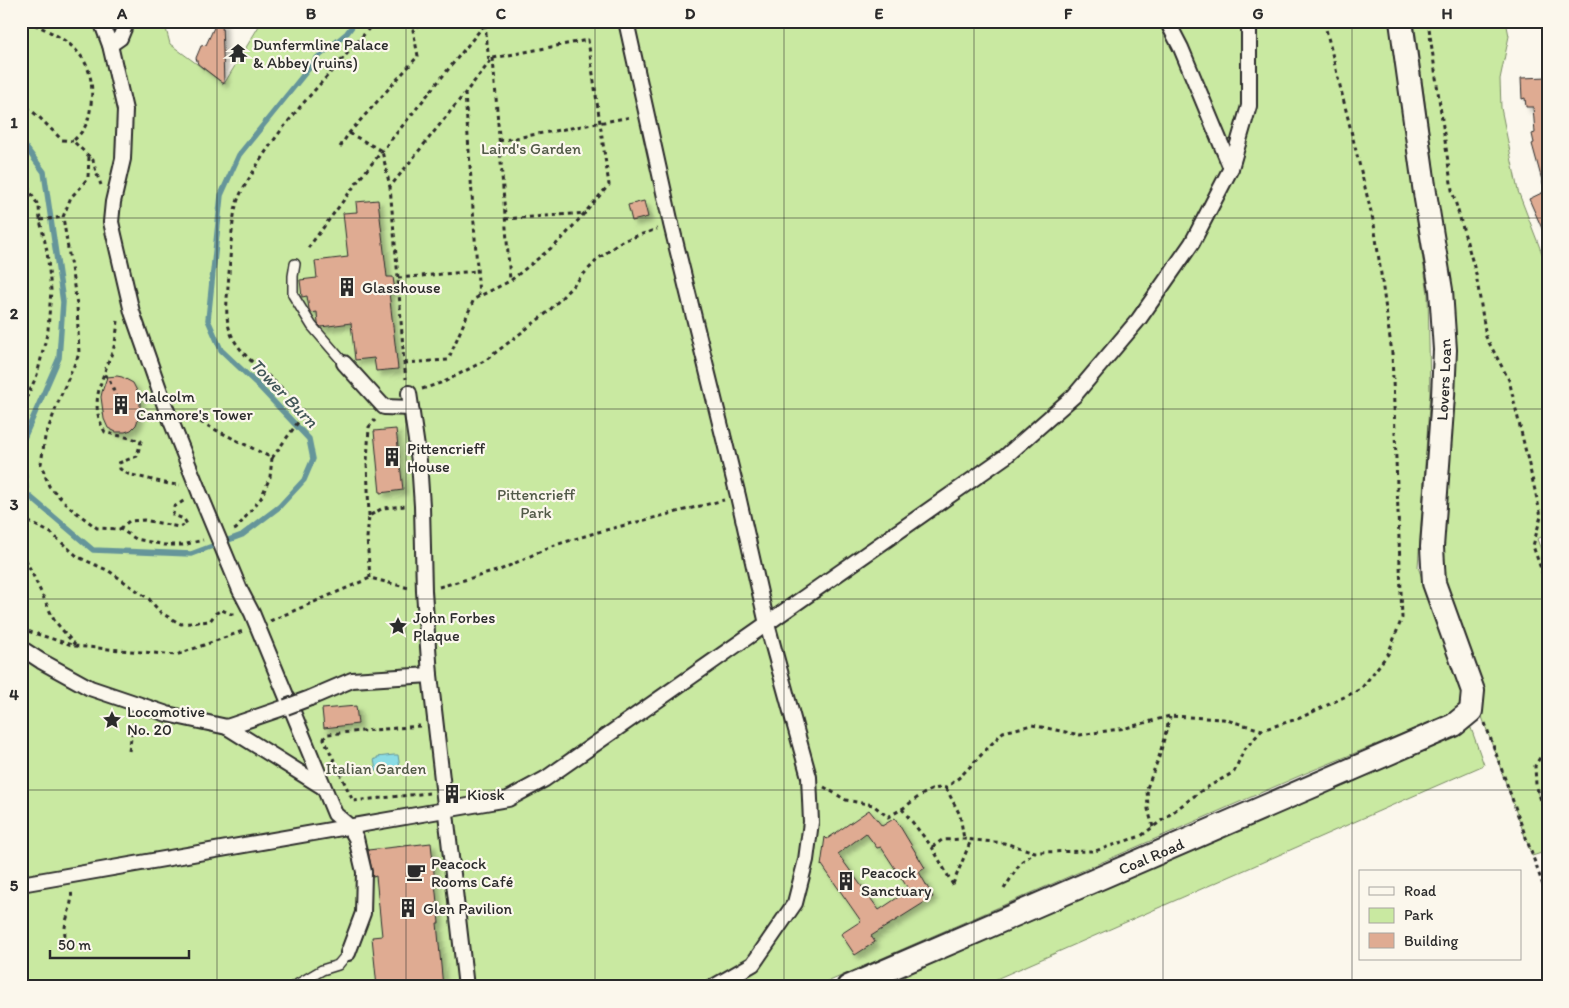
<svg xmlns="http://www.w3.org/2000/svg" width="1569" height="1008" viewBox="0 0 1569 1008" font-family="Itim,sans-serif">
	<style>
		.green { fill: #c9e9a1; stroke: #7a8a66 }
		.water { fill: #8bdce4; stroke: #65959a }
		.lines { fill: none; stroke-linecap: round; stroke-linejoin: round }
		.stream { stroke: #65959a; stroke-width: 5.5 }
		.building { fill: #dfab92; stroke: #2b2b2b; fill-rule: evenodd; filter: url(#shadow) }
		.service-casing { stroke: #2b2b2b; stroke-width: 12 }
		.pedestrian-casing { stroke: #2b2b2b; stroke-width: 18 }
		.tertiary-casing { stroke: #2b2b2b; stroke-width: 26 }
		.path { stroke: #2b2b2b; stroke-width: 3; stroke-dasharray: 4 4; stroke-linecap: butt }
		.service { stroke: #fbf7ec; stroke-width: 9 }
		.pedestrian { stroke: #fbf7ec; stroke-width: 14 }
		.tertiary { stroke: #fbf7ec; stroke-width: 22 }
		.pedestrian-bridge-casing { stroke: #2b2b2b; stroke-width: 18; stroke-linecap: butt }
		.pedestrian-bridge { stroke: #fbf7ec; stroke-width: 14 }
		.grid { fill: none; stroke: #2b2b2b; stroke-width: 1; stroke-opacity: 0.55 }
		.labels { text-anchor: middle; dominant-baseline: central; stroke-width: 4.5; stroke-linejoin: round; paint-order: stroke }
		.poi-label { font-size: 16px; fill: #2b2b2b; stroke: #fbf7ec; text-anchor: start }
		.park-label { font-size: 16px; fill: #525a48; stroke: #fbf7ec }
		.street-label { font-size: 16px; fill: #2b2b2b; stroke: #fbf7ec }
		.water-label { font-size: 18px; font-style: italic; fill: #435759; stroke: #fbf7ec }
		.neatline { fill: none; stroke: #2b2b2b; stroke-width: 2 }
		.grid-label { font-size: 16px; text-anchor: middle; font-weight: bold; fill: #2b2b2b }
	</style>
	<defs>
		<filter id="shadow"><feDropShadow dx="4.5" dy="4.5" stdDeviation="2.5" flood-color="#0004"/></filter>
	</defs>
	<rect width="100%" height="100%" fill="#fbf7ec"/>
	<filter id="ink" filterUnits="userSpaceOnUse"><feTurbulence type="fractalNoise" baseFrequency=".02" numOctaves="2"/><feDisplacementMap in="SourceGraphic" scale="10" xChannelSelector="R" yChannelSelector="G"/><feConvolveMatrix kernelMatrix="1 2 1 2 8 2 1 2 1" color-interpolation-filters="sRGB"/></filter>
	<g filter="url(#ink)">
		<!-- green -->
		<g class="green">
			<path d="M21 21H164L170 44 224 84 262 21H1390L1413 194 1428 294 1430 392 1418 567 1464 695 1461 705 1451 714 1306 773 816 987H21Z"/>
			<path d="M1414 21H1506L1509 36 1500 79 1501 108 1518 191 1548 269V534L1537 539 1548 568V787L1544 797 1537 788 1548 822V851L1532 856 1434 583 1455 384V354L1450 288Z"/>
			<path d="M1471 728 1484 765 978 987H873L1463 729Z"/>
		</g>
		<!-- water -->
		<path class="water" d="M394 755H398L400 768H396L397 770 379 772V771H376L374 759H377V757Z"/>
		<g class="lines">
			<!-- stream -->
			<path class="stream" d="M21 141 44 172 63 302 59 358 21 445 27 494 93 550 191 554 242 535 279 507 304 480 313 459 309 439 257 384 221 350 208 320 221 195 239 155 318 57 347 33 356 21"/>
		</g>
		<!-- building -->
		<g class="building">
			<path d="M217 21H222L224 84 198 64 196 58 201 46 206 45Z"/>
			<path d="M1548 77V184H1543L1532 144 1534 143 1532 134 1535 133 1533 107H1526L1525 98 1522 99 1521 78Z"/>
			<path d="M1548 190V242L1529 199Z"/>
			<path d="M378 200 387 277H393L395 291 389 292 398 369 376 371 374 358 355 360 351 323 321 327 318 324 317 312 311 313 309 309 307 296 302 297 300 280 317 278 315 261 348 257 343 213 357 212 356 202Z"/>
			<path d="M644 201 648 217 632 221 628 205Z"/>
			<path d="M117 376 122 377 133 383 140 397V414L136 425 131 430 125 432H116L108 428 104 419 101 397 102 392 107 377Z"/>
			<path d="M396 429 403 490 380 493 374 431Z"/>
			<path d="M356 706 358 724 324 728 322 709Z"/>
			<path d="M869 810 882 826 895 818 925 868 919 872 933 897 871 936 875 942 855 955 841 934 861 921 822 865 821 866 825 837 827 839ZM866 833 877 848 881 847 909 890 879 910 838 854Z"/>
			<path d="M431 843 439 923H437L443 987H377L372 937 382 936 376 876 373 877 368 850Z"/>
		</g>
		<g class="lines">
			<!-- service casing -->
			<g class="service-casing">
				<g id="service">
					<path d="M295 264 293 276V295L312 326 344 363"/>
					<path d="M293 987 322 970 338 965 348 953"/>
				</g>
			</g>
			<!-- pedestrian casing -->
			<g class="pedestrian-casing">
				<g id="pedestrian">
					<path d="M101 21 110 45 125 110 123 159 113 202 111 222 132 312 165 406 200 494"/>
					<path d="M626 21 671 224 738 496 767 624 809 777 811 822 806 860 795 903 753 964 713 987"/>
					<path d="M1167 21 1181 48 1231 168"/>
					<path d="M110 45 120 38 127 21"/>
					<path d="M344 363 384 407 411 408"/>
					<path d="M409 393 419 461 422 506 424 591 430 675 466 987"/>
					<path d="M240 590 252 613 335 814 349 826 356 838 364 872 363 913 348 953"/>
					<path d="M21 648 41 661 90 688 167 714 227 727 286 707"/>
					<path d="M310 698 352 680 430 675"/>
					<path d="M227 727 323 787"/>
					<path d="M21 884 508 799 545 779 1006 456 1074 396 1139 319 1192 243 1231 168 1249 106V21"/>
				</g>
			</g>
			<!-- tertiary casing -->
			<g class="tertiary-casing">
				<g id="tertiary">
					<path id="s1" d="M848 987 1454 725 1471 711 1473 691 1434 583 1432 547 1443 396 1445 350 1441 290 1425 193 1401 21"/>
				</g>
			</g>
			<!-- path -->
			<g class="path">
				<path d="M27 21C67 39 97 54 91 104 89 121 86 129 73 141L93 160 96 172 101 185"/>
				<path d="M1428 21 1452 190 1476 274 1486 337 1509 380 1541 516 1533 546 1548 589"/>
				<path d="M485 24 489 62"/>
				<path d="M493 58 510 280"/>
				<path d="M465 93 479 296"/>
				<path d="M21 102 39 117 62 140 73 141"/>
				<path d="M349 133 382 151 390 187"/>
				<path d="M499 141 631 117"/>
				<path d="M340 147 349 133 418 56 413 30 425 21"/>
				<path d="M89 157 88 177 81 187 71 197 63 217 77 305 79 354 61 395 45 437 41 464 49 486 69 507 97 528 120 529 136 539 165 545H183L203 540"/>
				<path d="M21 184H26L39 207 40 220 47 251 51 290 48 330 37 375 21 410"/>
				<path d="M505 219 586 213"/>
				<path d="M40 220 63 217"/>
				<path d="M308 248 361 177 485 24 492 21"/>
				<path d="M398 278 477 271"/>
				<path d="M118 321C117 329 116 339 114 347 104 377 87 402 105 432 117 436 129 437 141 441L137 456 119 463 120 469 128 474 169 484 180 485"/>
				<path d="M404 363 448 360 474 299 510 281 560 241 609 185 588 40 493 58 390 187 398 278 404 363 406 379"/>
				<path d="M104 375 108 377 120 406"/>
				<path d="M422 389 444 382 486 360 548 312 598 259 622 241 657 229"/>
				<path d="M186 415 272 458 270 477 261 498 236 529 231 531"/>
				<path d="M272 458 304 414C296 403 287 392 276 383 261 369 241 355 232 336 223 317 228 293 229 273 231 252 231 216 239 197 242 190 247 182 252 174 284 117 334 72 375 21"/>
				<path d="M369 516 367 462 369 427 375 420"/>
				<path d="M21 518 51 533 78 557 109 571 149 599 161 613 181 624 210 621 216 613 222 610 231 614H237"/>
				<path d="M120 529 129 521 144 520 179 527 187 524 184 519 173 515 174 507 185 500"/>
				<path d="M21 544 25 558 54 620 75 645"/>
				<path d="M370 578 367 538 369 516 383 508 406 506"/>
				<path d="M439 587 500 570 552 546 598 532 724 500"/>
				<path d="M270 621 370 578 409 588"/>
				<path d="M21 629 75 646 176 655 243 631"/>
				<path d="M1485 723 1548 899"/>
				<path d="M420 726 328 734 325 737 324 739 353 801 429 793"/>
				<path d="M1548 744 1535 766 1536 785 1548 822"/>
				<path d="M129 751 134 720"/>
				<path d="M824 787 846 800 873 805 888 817 902 809 932 847 953 885"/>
				<path d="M946 788 960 815 964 839"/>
				<path d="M902 809C915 800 929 786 946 788L961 776 1003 732 1032 725 1080 735 1126 728 1170 716 1223 719 1262 730 1300 718 1361 689 1388 654 1402 618 1392 353 1374 224 1324 21"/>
				<path d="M1153 827 1148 809 1147 788 1159 757 1170 717"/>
				<path d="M932 847 942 840 964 839 1004 843 1035 852 1095 851 1141 836 1201 791 1234 772 1244 750 1262 730"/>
				<path d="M953 884 971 840"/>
				<path d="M1004 889 1021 862 1034 853"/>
				<path d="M65 936C63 920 74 906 71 890"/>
			</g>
			<!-- service -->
			<use href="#service" class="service"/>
			<!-- pedestrian -->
			<use href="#pedestrian" class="pedestrian"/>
			<!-- tertiary -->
			<use href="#tertiary" class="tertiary"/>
			<!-- pedestrian-bridge casing -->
			<g class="pedestrian-bridge-casing">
				<g id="pedestrian-bridge">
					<path d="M200 494 240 590"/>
					<path d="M286 707 310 698"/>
				</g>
			</g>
			<!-- pedestrian-bridge -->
			<use href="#pedestrian-bridge" class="pedestrian-bridge"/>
		</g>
	</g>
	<!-- grid -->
	<path class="grid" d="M217 21V987M406 21V987M595 21V987M784 21V987M974 21V987M1163 21V987M1352 21V987M21 218H1548M21 409H1548M21 599H1548M21 790H1548"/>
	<!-- icons -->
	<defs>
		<g id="temple-bare" transform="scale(1.5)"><path d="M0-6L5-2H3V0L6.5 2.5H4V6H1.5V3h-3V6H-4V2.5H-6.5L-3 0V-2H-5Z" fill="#2b2b2b" stroke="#fbf7ec" stroke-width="2.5" paint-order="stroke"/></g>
		<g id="building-bare" transform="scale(1.5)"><path d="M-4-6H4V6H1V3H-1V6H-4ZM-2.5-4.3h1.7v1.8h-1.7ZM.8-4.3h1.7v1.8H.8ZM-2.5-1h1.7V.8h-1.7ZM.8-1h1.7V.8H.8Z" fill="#2b2b2b" stroke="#fbf7ec" stroke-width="2.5" paint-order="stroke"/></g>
		<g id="sight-bare" transform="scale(1.5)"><path d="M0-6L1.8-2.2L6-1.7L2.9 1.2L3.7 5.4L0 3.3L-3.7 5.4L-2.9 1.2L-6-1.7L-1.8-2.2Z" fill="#2b2b2b" stroke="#fbf7ec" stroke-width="2.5" paint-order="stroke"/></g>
		<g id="cafe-bare" transform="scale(1.5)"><path d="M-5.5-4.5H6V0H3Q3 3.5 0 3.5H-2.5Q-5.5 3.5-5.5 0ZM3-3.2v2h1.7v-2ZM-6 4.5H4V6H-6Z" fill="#2b2b2b" stroke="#fbf7ec" stroke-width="2.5" paint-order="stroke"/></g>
	</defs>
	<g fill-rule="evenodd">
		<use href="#temple-bare" x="238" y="53"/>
		<use href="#building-bare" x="347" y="287"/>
		<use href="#building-bare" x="121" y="405"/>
		<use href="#building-bare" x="392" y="457"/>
		<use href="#sight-bare" x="398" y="626"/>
		<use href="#sight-bare" x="112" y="720"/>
		<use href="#building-bare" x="452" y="794"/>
		<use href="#cafe-bare" x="416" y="872"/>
		<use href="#building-bare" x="846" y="881"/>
		<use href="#building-bare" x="408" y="908"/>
	</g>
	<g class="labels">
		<!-- poi labels -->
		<g class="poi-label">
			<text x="253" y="44">Dunfermline Palace<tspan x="253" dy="18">&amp; Abbey (ruins)</tspan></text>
			<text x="362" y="287">Glasshouse</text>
			<text x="136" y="396">Malcolm<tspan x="136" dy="18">Canmore's Tower</tspan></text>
			<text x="407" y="448">Pittencrieff<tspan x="407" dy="18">House</tspan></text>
			<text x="413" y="617">John Forbes<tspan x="413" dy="18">Plaque</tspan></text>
			<text x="127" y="711">Locomotive<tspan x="127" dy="18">No. 20</tspan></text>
			<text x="467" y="794">Kiosk</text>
			<text x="431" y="863">Peacock<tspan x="431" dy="18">Rooms Café</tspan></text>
			<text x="861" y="872">Peacock<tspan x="861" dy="18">Sanctuary</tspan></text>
			<text x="423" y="908">Glen Pavilion</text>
		</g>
		<!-- park labels -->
		<g class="park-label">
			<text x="531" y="148">Laird's Garden</text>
			<text x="536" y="494">Pittencrieff<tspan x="536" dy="18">Park</tspan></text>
			<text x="376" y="768">Italian Garden</text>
		</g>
		<!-- street labels -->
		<g class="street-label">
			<text stroke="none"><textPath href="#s1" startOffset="1021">Lovers Loan</textPath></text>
			<text stroke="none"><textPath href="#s1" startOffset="330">Coal Road</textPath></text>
		</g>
		<!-- water labels -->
		<g class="water-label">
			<text transform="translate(284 393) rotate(46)">Tower Burn</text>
		</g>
	</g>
	<!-- margin -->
	<rect width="1569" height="1008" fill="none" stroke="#fbf7ec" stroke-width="55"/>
	<!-- legend -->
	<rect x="1359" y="870" width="162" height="90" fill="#fbf7ec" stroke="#a8a59f"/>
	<rect x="1369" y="887" width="25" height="8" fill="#fbf7ec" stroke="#a8a59f"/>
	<text x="1404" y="896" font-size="15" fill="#2b2b2b">Road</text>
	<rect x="1369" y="908" width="25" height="15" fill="#c9e9a1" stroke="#a8a59f"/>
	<text x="1404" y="920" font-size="15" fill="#2b2b2b">Park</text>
	<rect x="1369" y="933" width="25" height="15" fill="#dfab92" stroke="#a8a59f"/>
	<text x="1404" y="946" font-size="15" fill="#2b2b2b">Building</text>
	<!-- scale -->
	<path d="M50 950v8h139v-8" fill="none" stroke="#2b2b2b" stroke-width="2.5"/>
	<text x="58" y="950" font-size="15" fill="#2b2b2b" stroke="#fbf7ec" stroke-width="4" paint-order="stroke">50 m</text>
	<rect x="28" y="28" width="1514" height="952" class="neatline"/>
	<g class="grid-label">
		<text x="122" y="19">A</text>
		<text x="311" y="19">B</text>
		<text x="501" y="19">C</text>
		<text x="690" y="19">D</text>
		<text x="879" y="19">E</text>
		<text x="1068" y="19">F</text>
		<text x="1258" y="19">G</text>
		<text x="1447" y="19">H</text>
		<text x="14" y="128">1</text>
		<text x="14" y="319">2</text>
		<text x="14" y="510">3</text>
		<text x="14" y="700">4</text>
		<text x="14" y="891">5</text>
	</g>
</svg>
